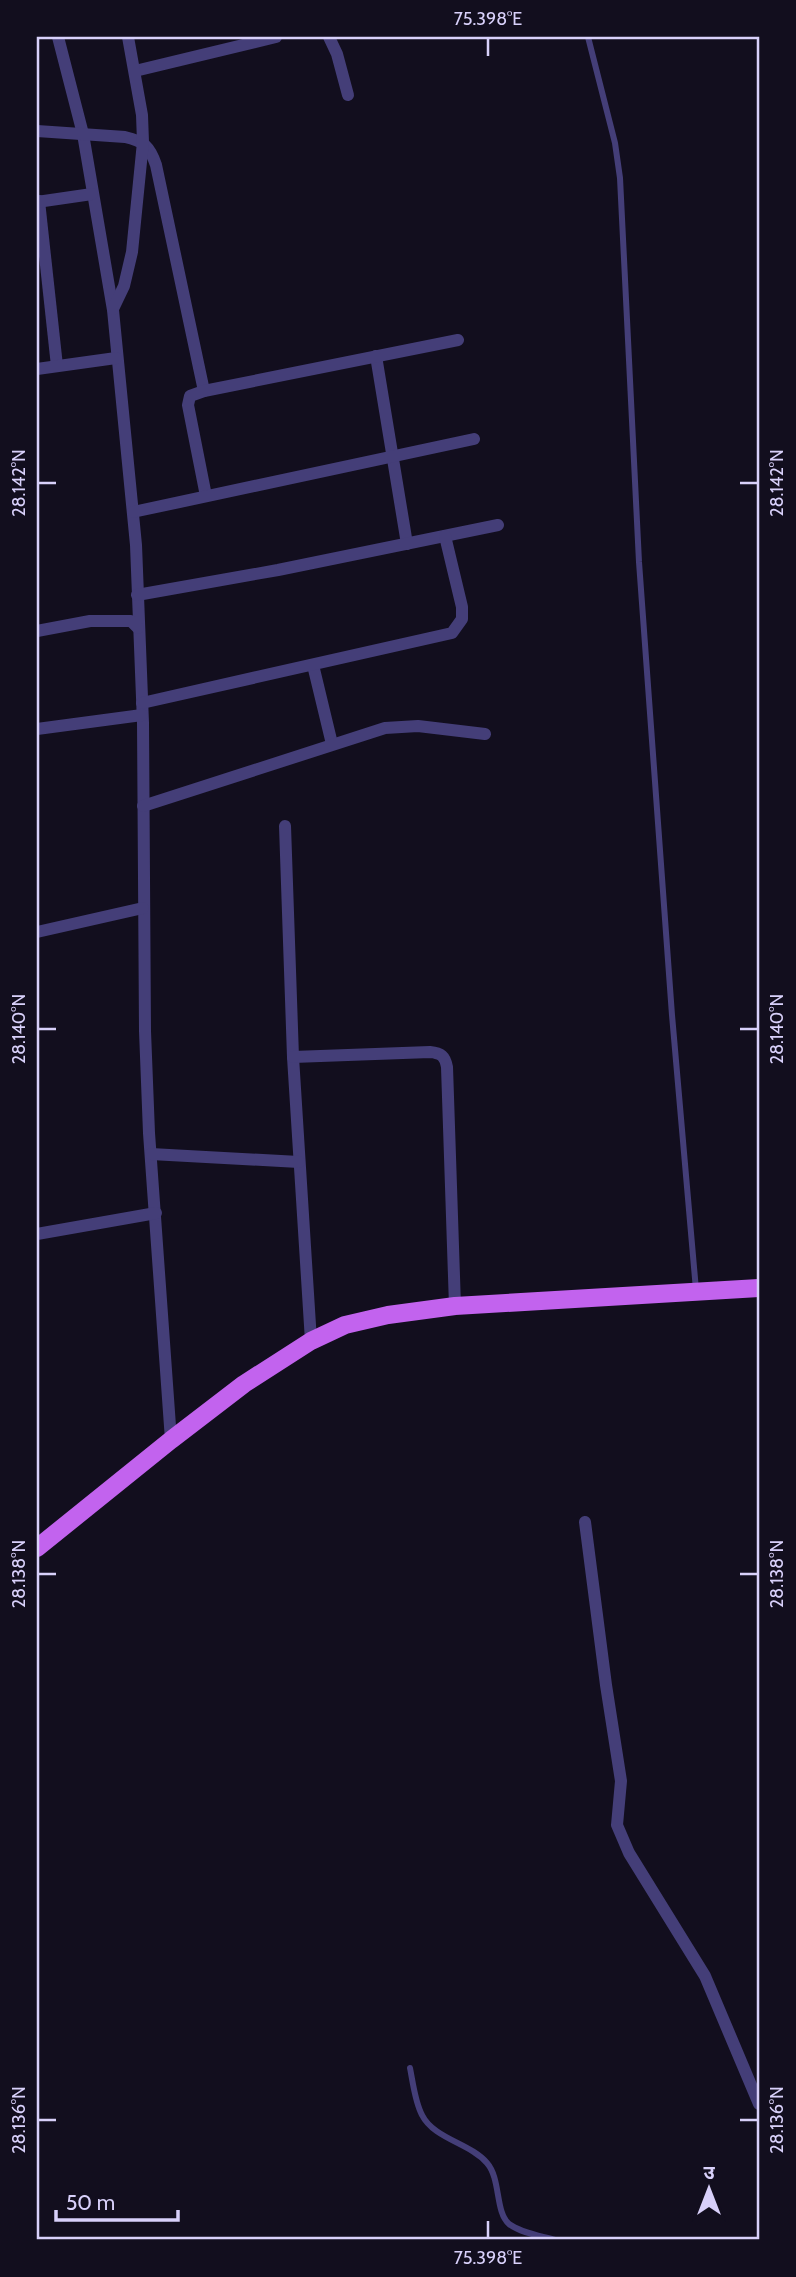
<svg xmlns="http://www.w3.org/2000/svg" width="796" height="2277" viewBox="0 0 796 2277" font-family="Cabin,'Noto Sans Devanagari',sans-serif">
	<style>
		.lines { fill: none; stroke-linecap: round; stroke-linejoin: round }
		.service { stroke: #443e78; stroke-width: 6 }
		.minor { stroke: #443e78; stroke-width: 12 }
		.primary { stroke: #c263ee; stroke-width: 18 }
		.ticks { fill: none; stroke: #d8d0fa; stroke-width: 2.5 }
		.neatline { fill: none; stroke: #d8d0fa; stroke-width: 2.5 }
		.ticks-label { font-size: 18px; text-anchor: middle; fill: #d8d0fa }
	</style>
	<rect width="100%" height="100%" fill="#120e1e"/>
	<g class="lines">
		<!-- service -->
		<g class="service">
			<path d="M588 37 615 143 620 178 639 562 672 1015 696 1290"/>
			<path d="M410 2068C413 2083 415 2102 422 2115 434 2139 470 2143 487 2163 501 2179 495 2212 509 2224 521 2233 541 2236 555 2240"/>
		</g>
		<!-- minor -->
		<g class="minor">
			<path d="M58 37 83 134 113 310 136 545 143 723 145 1031 149 1133 171 1440"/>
			<path d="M329 37 337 54 348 95"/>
			<path d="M135 71 276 37"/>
			<path d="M37 131 125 137C144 141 150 147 156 165L204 391"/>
			<path d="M39 201 57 366"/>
			<path d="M37 202 92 194"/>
			<path d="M113 309 124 286 132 252 143 142 142 115 128 37"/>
			<path d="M376 356 407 544"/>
			<path d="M37 369 116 358"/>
			<path d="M206 496 188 405 190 396 204 391 458 340"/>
			<path d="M133 512 474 439"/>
			<path d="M137 595 278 570 498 525"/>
			<path d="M37 631 90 621H131L138 628"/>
			<path d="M313 665 332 744"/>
			<path d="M142 703 452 633 462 619V607L445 536"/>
			<path d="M37 729 142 715"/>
			<path d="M143 806 385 728 418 726 485 734"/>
			<path d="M285 826 293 1057 311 1341"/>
			<path d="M37 932 143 908"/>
			<path d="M293 1057 430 1052C441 1053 445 1056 447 1067L455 1306"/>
			<path d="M151 1154 299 1162"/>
			<path d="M37 1234 156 1213"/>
			<path d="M585 1522 606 1685 621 1781 617 1825 629 1853 705 1976 759 2104"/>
		</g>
		<!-- primary -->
		<path class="primary" d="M37 1548 171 1440 244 1384 311 1341 345 1325 388 1315 455 1306 759 1288"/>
	</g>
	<!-- ticks -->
	<path class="ticks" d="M488 38V56M38 483H56M740 483H758M38 1029H56M740 1029H758M38 1574H56M740 1574H758M38 2120H56M740 2120H758M488 2221V2238"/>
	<!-- border -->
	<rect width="796" height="2277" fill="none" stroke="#120e1e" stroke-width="77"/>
	<!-- north arrow -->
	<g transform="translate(709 2189)" stroke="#120e1e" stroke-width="5" paint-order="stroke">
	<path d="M0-5L12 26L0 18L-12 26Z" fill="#d8d0fa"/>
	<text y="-10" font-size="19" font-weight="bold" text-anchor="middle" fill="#d8d0fa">उ</text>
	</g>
	<!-- scale -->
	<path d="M56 2210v10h122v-10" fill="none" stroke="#d8d0fa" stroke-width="3.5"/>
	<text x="66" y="2210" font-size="21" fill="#d8d0fa" stroke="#120e1e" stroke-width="5" paint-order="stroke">50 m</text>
	<rect x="38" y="38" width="720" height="2200" class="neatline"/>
	<g class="ticks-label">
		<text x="488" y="25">75.398°E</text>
		<text transform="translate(19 483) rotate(-90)" y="6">28.142°N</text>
		<text transform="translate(777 483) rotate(-90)" y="6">28.142°N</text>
		<text transform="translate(19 1029) rotate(-90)" y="6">28.140°N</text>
		<text transform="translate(777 1029) rotate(-90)" y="6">28.140°N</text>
		<text transform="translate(19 1574) rotate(-90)" y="6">28.138°N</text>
		<text transform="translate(777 1574) rotate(-90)" y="6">28.138°N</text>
		<text transform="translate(19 2120) rotate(-90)" y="6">28.136°N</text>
		<text transform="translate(777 2120) rotate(-90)" y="6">28.136°N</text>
		<text x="488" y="2264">75.398°E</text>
	</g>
</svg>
